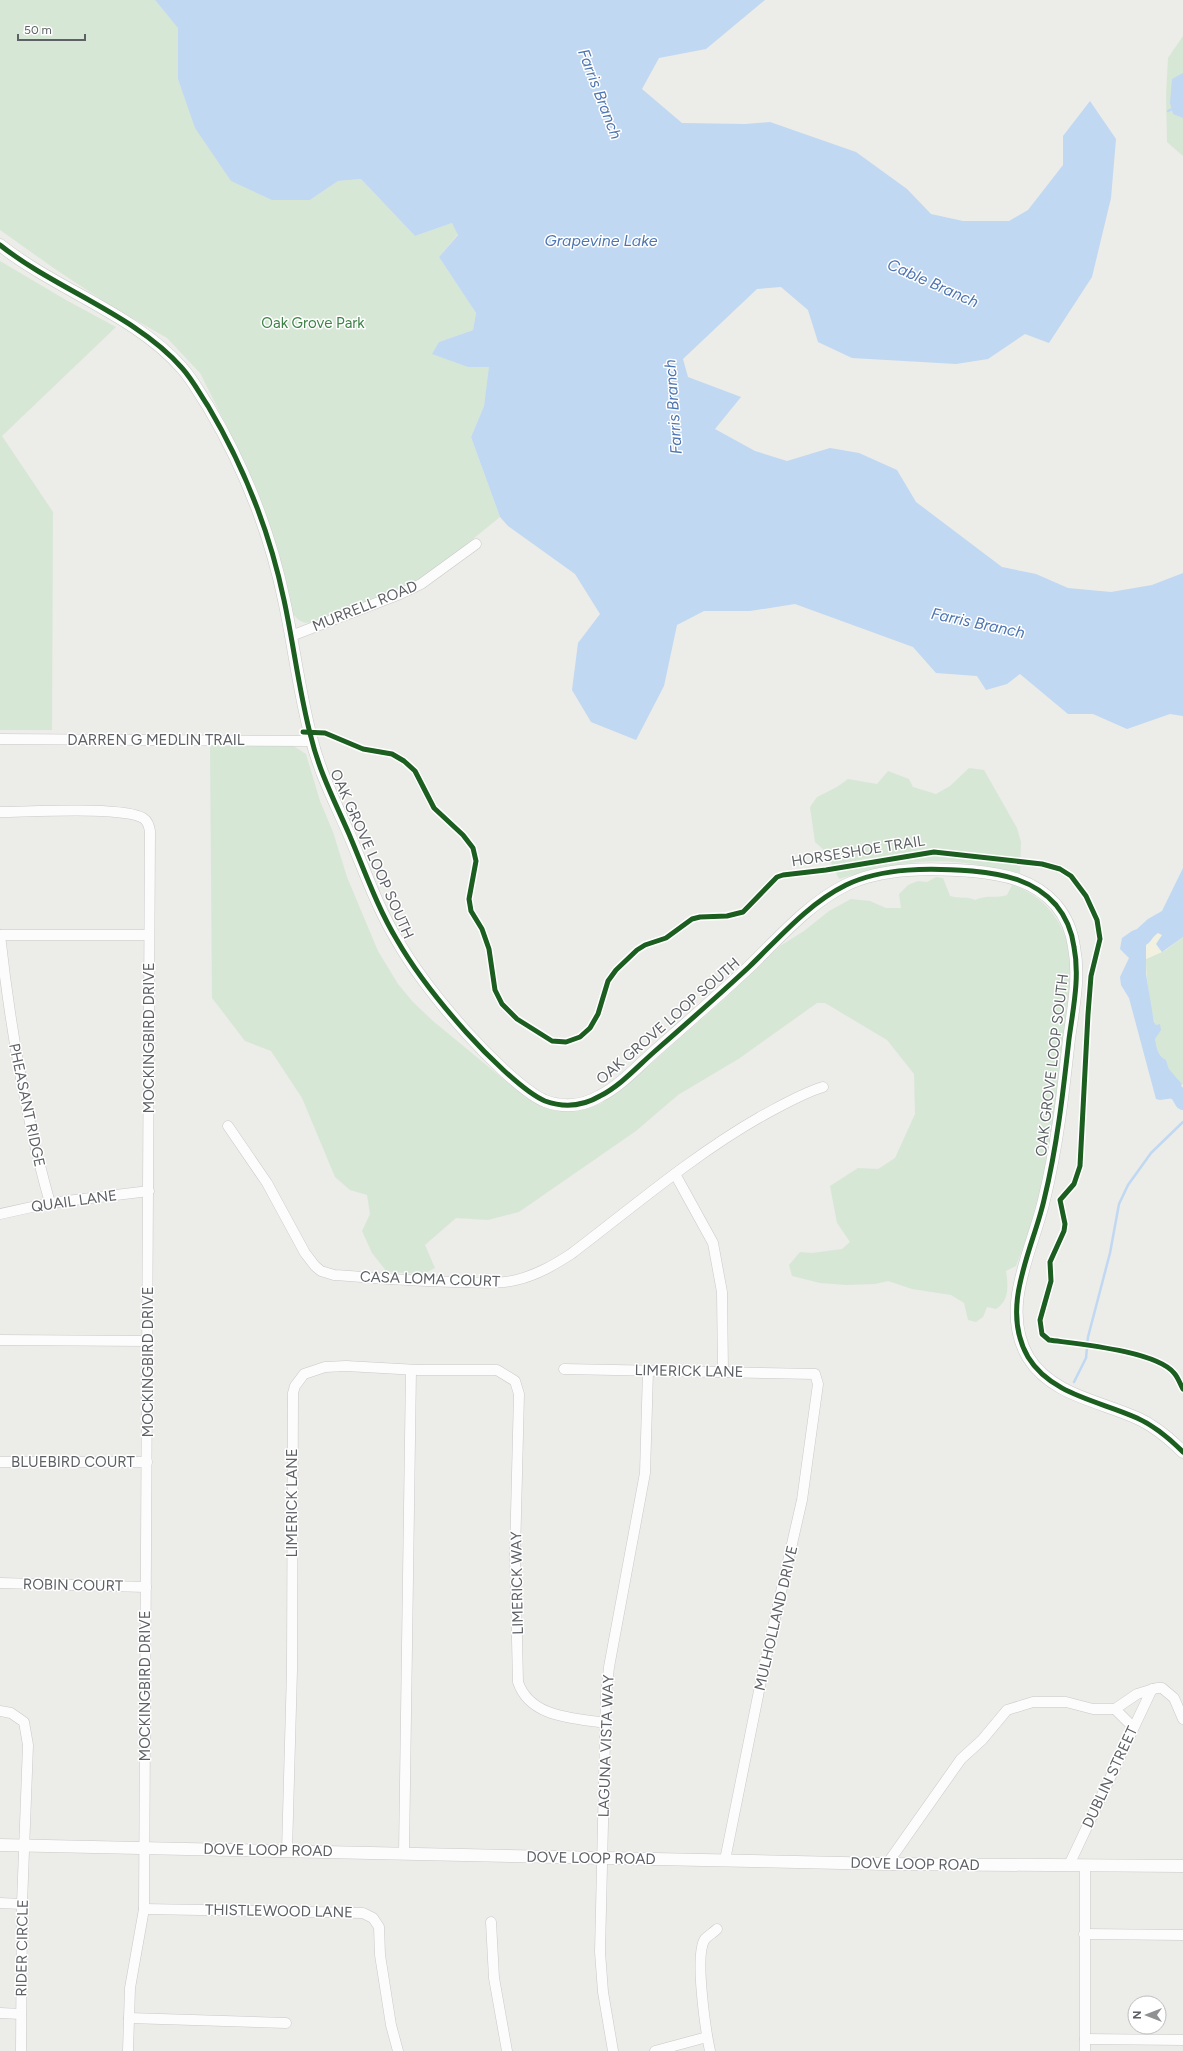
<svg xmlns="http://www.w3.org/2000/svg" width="1183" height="2051" viewBox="0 0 1183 2051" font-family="Figtree,sans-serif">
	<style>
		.green { fill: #d7e7d6 }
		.sand { fill: #f2f0df }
		.water { fill: #c0d8f2 }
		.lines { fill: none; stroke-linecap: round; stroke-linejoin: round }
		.stream { stroke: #c0d8f2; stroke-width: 2.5 }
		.river { stroke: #c0d8f2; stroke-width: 16 }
		.minor-casing { stroke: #c9cac9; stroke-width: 11 }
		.tertiary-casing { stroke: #c9cac9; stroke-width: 13 }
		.minor { stroke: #fcfcfc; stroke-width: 10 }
		.tertiary { stroke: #fcfcfc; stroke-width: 12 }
		.cycleway-casing { stroke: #fff; stroke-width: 8 }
		.cycleway { stroke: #1b5e20; stroke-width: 5 }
		.labels { text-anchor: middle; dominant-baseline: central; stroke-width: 3; stroke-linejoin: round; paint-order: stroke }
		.park-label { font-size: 15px; fill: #3e8348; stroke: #fff }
		.street-label { font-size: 15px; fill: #5d6065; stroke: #fff }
		.water-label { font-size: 16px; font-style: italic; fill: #4e75b1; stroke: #fff }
	</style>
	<rect width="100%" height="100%" fill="#ecece8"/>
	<!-- green -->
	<g class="green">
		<path d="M0 0H155L178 27V79L216 157 231 181 310 200 338 181 361 179 415 236 452 223 458 234 439 257 476 313 473 330 439 342 468 367H490L484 406 471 437 500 517 436 569 412 583 316 622C306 624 300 623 293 614L275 548 234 441 200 373 167 338 111 306 55 269 0 230Z"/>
		<path d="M1183 36V156L1167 142 1166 95 1168 58Z"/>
		<path d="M0 261 66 300 116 327 2 436 53 512 52 730H0Z"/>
		<path d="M210 745H292L306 754 320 801 333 832 347 877 378 951 398 984 413 1002 433 1021 525 1097 548 1108 561 1110 590 1108 600 1104 621 1090 721 1002 780 946 804 931 829 911 851 899 870 901 886 908H901L899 894 908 885 918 881 927 882 936 877 943 878 950 896C959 899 966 896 975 900 989 894 994 899 1007 895L1012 885C1038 894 1055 910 1065 936 1076 966 1067 1004 1064 1035 1055 1116 1047 1189 1016 1266L1006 1271C1008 1285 1010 1300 996 1309L987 1307 983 1317 976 1322 968 1320 964 1303 951 1295 912 1289 888 1281 875 1284 846 1285 820 1283 792 1276 789 1265 800 1252 812 1253 842 1249 850 1242 837 1223 830 1186 858 1168 878 1169 895 1158 915 1114 914 1074 887 1040 825 1003H817L740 1058 678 1095 636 1131 519 1212 488 1220 456 1218 425 1245 435 1268 424 1274 387 1272 372 1253 362 1231 370 1214 367 1195 350 1190 335 1177 302 1098 271 1051 245 1041 212 998Z"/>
		<path d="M969 768 984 770 1017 828 1021 842 1020 873C999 869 978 864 957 862 917 859 877 867 839 879L825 851 815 842 810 807 817 797 837 787 848 779 877 784 888 771 909 779 913 787 936 794 950 786Z"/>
		<path d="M1183 937V1085L1169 1069 1166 1060C1157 1055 1157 1048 1155 1039 1156 1037 1157 1036 1157 1033 1157 1026 1153 1020 1152 1012 1149 995 1146 976 1146 959L1166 950Z"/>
	</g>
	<!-- sand -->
	<path class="sand" d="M1158 933 1162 935 1159 941 1158 949 1162 952 1146 959V945C1151 942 1152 937 1158 933Z"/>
	<!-- water -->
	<g class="water">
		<path d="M155 0H765L706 49 659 58 642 89 682 123 745 124 770 122 856 152 907 189 931 214 963 221H1009L1028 210 1063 165V136L1090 101 1116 139 1111 198 1092 277 1049 343 1025 334 988 359 956 364 852 358 818 342 808 310 781 287 757 289 683 359 688 377 741 397 715 429 755 451 787 461 830 448 859 453 897 470 916 502 1002 567 1036 574 1068 588 1111 592 1152 585 1183 573V716L1170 714 1127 729 1093 714H1068L1020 674 1007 684 986 690 977 676 936 673 913 647 795 604 750 611H704L677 625 664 686 636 740 591 722 572 690 578 643 600 614 575 574 508 526 500 517 471 437 484 406 489 367H468L432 354 439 342 473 330 476 313 439 257 458 235 452 223 415 236 361 179 338 181 310 200H272L231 181 195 128 178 79V28Z"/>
		<path d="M1183 73V118L1173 114 1170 103 1172 79Z"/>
		<path d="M1183 868V937L1162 952 1156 944 1162 935 1158 933C1152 937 1151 942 1146 945V974L1154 1022 1156 1025 1160 1024 1161 1030 1155 1039C1157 1048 1157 1055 1166 1060L1169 1069 1182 1084 1174 1098 1160 1100 1156 1099 1129 998 1121 985 1120 977 1129 958 1120 949 1122 938 1132 931 1137 929 1148 919 1162 911Z"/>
	</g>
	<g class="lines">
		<!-- stream -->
		<g class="stream">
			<path d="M1168 111 1174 108"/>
			<path d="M1074 1382 1086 1358 1088 1337 1110 1253 1119 1204 1128 1185 1151 1153 1183 1122"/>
		</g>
		<!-- river -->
		<path class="river" d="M1162 1078 1179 1095 1183 1102"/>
		<!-- minor casing -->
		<g class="minor-casing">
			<g id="minor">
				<path d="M291 636 400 594 421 584 476 544"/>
				<path d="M0 739 311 741"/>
				<path d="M0 812C28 812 123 806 143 818 148 821 149 826 150 831L144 1909 130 1988 128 2051"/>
				<path d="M0 935C10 1025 25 1115 50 1203"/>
				<path d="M0 935H148"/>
				<path d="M228 1126 267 1183 305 1253 315 1266 321 1271 334 1275C378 1278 421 1282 465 1282 481 1283 500 1284 516 1280 537 1275 554 1265 571 1254 633 1207 692 1156 760 1117 781 1106 800 1094 823 1087"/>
				<path d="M675 1174 713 1243 722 1292 723 1372"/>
				<path d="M0 1214 50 1203 149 1191"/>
				<path d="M0 1340 148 1341"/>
				<path d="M564 1369 815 1374 818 1384 802 1500 763 1671 725 1860"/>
				<path d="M0 1462H147"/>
				<path d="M0 1583 146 1587"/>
				<path d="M1115 1709 1133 1727"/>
				<path d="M0 1711 11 1713 24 1722 28 1745 22 1904 21 2051"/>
				<path d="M287 1851 292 1670 293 1393 295 1386 304 1374 325 1367 346 1366 418 1370H497L515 1381 519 1394 515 1554 518 1682C530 1718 574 1718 605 1723"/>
				<path d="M404 1853 411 1370"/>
				<path d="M887 1864 961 1759 982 1740 1007 1710 1033 1702H1066L1093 1709H1115L1137 1694 1157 1688H1162L1174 1698 1183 1719"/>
				<path d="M1069 1865 1152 1689"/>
				<path d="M1085 1865V2051"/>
				<path d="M0 1903 22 1904"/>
				<path d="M144 1909 363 1913 373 1918 379 1927 380 1955 391 2025 398 2051"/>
				<path d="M491 1922 494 1978 507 2051"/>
				<path d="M1084 1934 1183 1935"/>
				<path d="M0 2013 21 2014"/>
				<path d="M129 2018 286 2023"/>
				<path d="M1085 2039 1183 2040"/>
				<path d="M613 2051 603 1992 600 1952 606 1694 609 1667 645 1473 648 1371"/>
				<path d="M655 2051 707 2037"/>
				<path d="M710 2051C706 2032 694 1954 705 1939 708 1936 714 1932 717 1929"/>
			</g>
		</g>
		<!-- tertiary casing -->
		<g class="tertiary-casing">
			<g id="tertiary">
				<path d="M0 245C55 289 136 315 182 368 192 379 200 394 208 406 243 465 270 533 284 600 294 646 299 692 311 737 319 771 335 802 349 834 364 869 377 907 397 940 416 973 441 1004 466 1032 483 1051 523 1092 545 1101 564 1108 583 1106 600 1096 620 1086 637 1067 654 1052 686 1024 718 996 749 967 779 938 809 903 846 885 883 867 932 868 972 871 1004 874 1034 880 1056 905 1066 917 1072 932 1074 947 1080 977 1073 1009 1069 1039 1063 1093 1057 1147 1044 1200 1033 1249 999 1307 1028 1357 1051 1395 1100 1401 1137 1418 1155 1426 1169 1438 1183 1452"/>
				<path d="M0 1845 887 1864 1183 1866"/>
			</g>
		</g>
		<!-- minor -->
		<use href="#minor" class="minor"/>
		<!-- tertiary -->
		<use href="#tertiary" class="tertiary"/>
		<!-- cycleway casing -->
		<g class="cycleway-casing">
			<g id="cycleway">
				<path d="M0 245C55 289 136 315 182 368 192 379 200 394 208 406 243 465 270 533 284 600 294 646 299 692 311 737 319 771 335 802 349 834 364 869 377 907 397 940 416 973 441 1004 466 1032 483 1051 523 1092 545 1101 564 1108 583 1106 600 1096 620 1086 637 1067 654 1052 686 1024 718 996 749 967 779 938 809 903 846 885 883 867 932 868 972 871 1004 874 1034 880 1056 905 1066 917 1072 932 1074 947 1080 977 1073 1009 1069 1039 1063 1093 1057 1147 1044 1200 1033 1249 999 1307 1028 1357 1051 1395 1100 1401 1137 1418 1155 1426 1169 1438 1183 1452"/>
				<path d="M303 732 325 733 363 749 392 754 404 761 415 771 434 808 463 835 473 848 476 861 469 899 471 911 482 929 489 949 495 990 502 1004 517 1019 552 1041 566 1042 580 1037 590 1028 598 1014 608 981 616 970 637 950 645 945 666 938 692 919 700 917 727 916 743 912 777 877 783 875 826 870 934 852 1042 864 1060 869 1071 876 1086 896 1097 920 1100 939 1091 976 1088 1014 1080 1166 1074 1184 1060 1200 1065 1224 1064 1231 1050 1262 1051 1281 1040 1320 1042 1334 1049 1340C1078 1344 1156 1351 1174 1373 1178 1377 1180 1384 1183 1389"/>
			</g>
		</g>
		<!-- cycleway -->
		<use href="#cycleway" class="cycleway"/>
	</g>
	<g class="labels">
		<!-- park labels -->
		<g class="park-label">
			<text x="313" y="323">Oak Grove Park</text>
		</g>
		<!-- street labels -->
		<g class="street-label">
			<text transform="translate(365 606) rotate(-22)">MURRELL ROAD</text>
			<text x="156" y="740">DARREN G MEDLIN TRAIL</text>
			<text transform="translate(858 851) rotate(-9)">HORSESHOE TRAIL</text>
			<text transform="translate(372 854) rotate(66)">OAK GROVE LOOP SOUTH</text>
			<text transform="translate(668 1021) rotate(-41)">OAK GROVE LOOP SOUTH</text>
			<text transform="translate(149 1038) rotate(-90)">MOCKINGBIRD DRIVE</text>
			<text transform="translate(1052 1065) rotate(-83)">OAK GROVE LOOP SOUTH</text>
			<text transform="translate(27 1105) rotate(78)">PHEASANT RIDGE</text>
			<text transform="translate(74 1201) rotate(-8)">QUAIL LANE</text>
			<text transform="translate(430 1279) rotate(2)">CASA LOMA COURT</text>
			<text transform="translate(148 1362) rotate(-90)">MOCKINGBIRD DRIVE</text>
			<text transform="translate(689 1371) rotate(1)">LIMERICK LANE</text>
			<text x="73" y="1462">BLUEBIRD COURT</text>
			<text transform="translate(292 1503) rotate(-90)">LIMERICK LANE</text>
			<text transform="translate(517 1583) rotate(-91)">LIMERICK WAY</text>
			<text transform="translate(73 1585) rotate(1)">ROBIN COURT</text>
			<text transform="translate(776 1618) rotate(-77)">MULHOLLAND DRIVE</text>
			<text transform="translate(145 1686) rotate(-90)">MOCKINGBIRD DRIVE</text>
			<text transform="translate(606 1746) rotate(-88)">LAGUNA VISTA WAY</text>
			<text transform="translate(1110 1777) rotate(-65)">DUBLIN STREET</text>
			<text transform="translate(268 1850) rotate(1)">DOVE LOOP ROAD</text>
			<text transform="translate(591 1858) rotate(1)">DOVE LOOP ROAD</text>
			<text transform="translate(915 1864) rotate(1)">DOVE LOOP ROAD</text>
			<text transform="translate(279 1911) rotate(1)">THISTLEWOOD LANE</text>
			<text transform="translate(22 1948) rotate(-89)">RIDER CIRCLE</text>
		</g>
		<!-- water labels -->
		<g class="water-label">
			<text transform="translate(600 94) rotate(69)">Farris Branch</text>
			<text x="601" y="240">Grapevine Lake</text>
			<text transform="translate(933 283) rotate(24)">Cable Branch</text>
			<text transform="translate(673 407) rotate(-94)">Farris Branch</text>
			<text transform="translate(978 623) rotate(12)">Farris Branch</text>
		</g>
	</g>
	<!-- north arrow -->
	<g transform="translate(1147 2015) rotate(270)"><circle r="19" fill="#ffffff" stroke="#bebfc1"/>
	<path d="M0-3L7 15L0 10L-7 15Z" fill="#8f9193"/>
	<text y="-6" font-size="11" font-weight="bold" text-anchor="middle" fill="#5d6065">N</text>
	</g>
	<!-- scale -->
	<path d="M18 34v6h67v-6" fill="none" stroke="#5d6065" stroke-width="2"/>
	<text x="24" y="34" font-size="12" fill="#5d6065" stroke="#ffffff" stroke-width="3" paint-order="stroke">50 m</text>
</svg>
